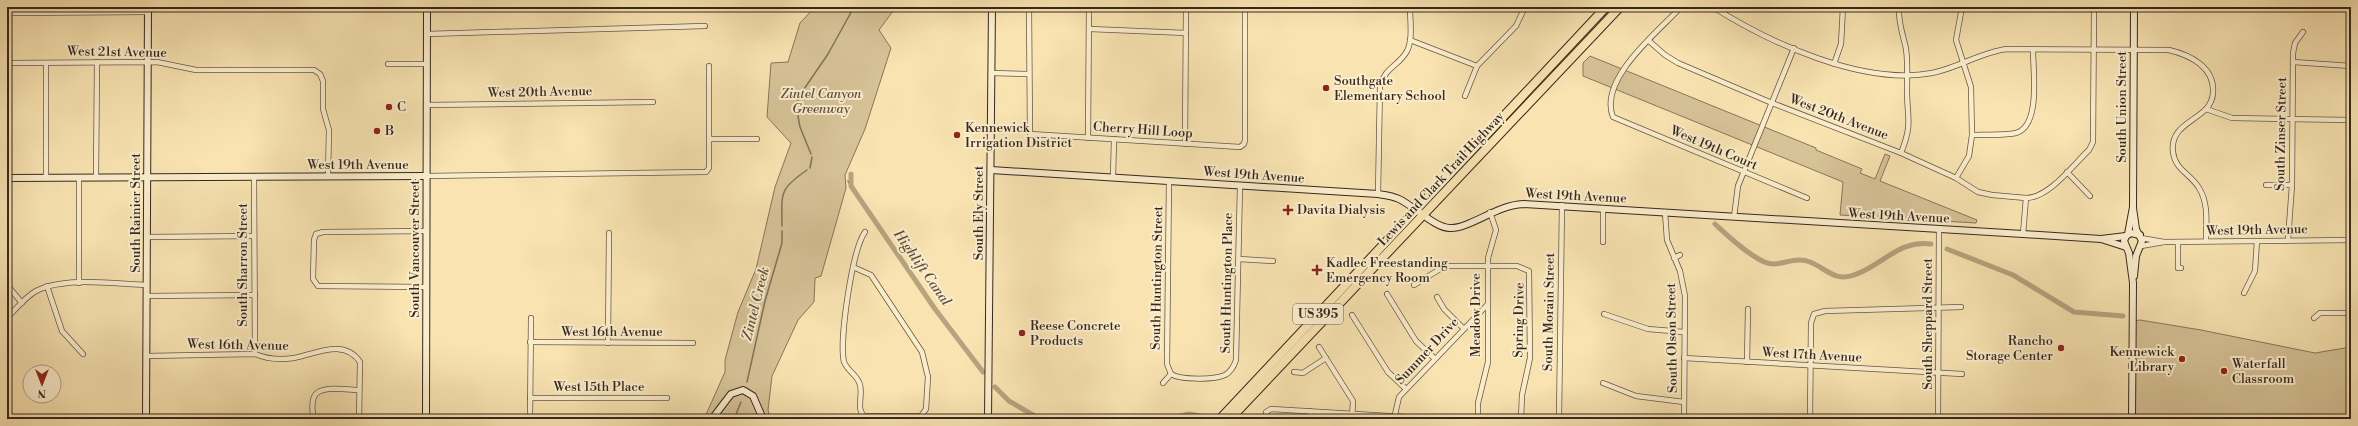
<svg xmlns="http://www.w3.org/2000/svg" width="2358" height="426" viewBox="0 0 2358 426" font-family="'Libre Bodoni',serif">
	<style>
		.green { fill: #d7c398; stroke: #86765c }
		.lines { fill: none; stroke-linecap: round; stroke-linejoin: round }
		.stream { stroke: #837259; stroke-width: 1.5 }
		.canal { stroke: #b6a37f; stroke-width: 5 }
		.street-casing { stroke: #665744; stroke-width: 6 }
		.secondary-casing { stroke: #36281f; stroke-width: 8 }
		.highway-casing { stroke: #36281f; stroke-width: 10 }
		.street { stroke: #faedcc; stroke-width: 4.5 }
		.secondary { stroke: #faedcc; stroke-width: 6 }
		.highway { stroke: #f8e3b1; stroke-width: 8 }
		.poi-dot { fill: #8f2418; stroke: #faedcc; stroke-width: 1.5 }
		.labels { text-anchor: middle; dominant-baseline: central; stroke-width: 4; stroke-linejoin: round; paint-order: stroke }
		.shield { fill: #faedcc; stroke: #716353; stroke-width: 1 }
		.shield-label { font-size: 12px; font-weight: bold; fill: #36281f }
		.street-label { font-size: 13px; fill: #36281f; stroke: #faedcc }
		.poi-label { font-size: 13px; fill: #36281f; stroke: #faedcc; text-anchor: start }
		.park-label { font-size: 13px; font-style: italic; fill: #5e4f3d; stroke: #faedcc }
		.water-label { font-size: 14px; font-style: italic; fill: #5c4d3c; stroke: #faedcc }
	</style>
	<rect width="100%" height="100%" fill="#f8e3b1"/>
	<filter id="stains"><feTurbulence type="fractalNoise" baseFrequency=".005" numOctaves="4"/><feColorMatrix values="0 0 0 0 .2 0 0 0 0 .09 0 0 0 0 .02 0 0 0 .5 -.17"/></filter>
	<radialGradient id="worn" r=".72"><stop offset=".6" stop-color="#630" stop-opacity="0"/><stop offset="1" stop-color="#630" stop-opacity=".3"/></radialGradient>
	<!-- green -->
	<g class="green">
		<path d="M815 7H896L879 30 891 48 865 129 845 175 846 188 821 276 815 278 814 302 798 320 772 376 768 410 770 419H704L725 372V360L738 312 756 269 775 187 791 143 767 117 771 63 788 62 800 23Z"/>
		<path d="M1590 56 1816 148V150L1862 169 1860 173 1875 179 1885 154 1890 156 1880 181 1977 220 1976 223 1840 215 1843 182 1583 76V63Z"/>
		<path d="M2140 320 2201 330 2315 353 2351 347V419H2132L2133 321Z"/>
	</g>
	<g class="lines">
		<!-- stream -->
		<g class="stream">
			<path d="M811 154 800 127 796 105 800 95 828 54 854 7"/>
			<path d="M810 168 812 157"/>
			<path d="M848 181 851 186"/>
			<path d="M782 226C782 193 778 190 807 170"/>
			<path d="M747 382 765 301 782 243V231"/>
			<path d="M734 419 741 402"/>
		</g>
		<!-- canal -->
		<g class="canal">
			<path d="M851 174V186L935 309 983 372"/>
			<path d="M1715 224C1727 235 1758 265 1774 264 1787 263 1798 257 1810 262 1827 269 1835 282 1854 275 1882 266 1899 239 1931 244"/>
			<path d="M1947 249 2013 275 2074 312 2123 316"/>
			<path d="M995 387 1009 401 1040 419"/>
			<path d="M1167 419 1189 414 1205 417"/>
		</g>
		<!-- street casing -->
		<g class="street-casing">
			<g id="street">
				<path d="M384 7H427"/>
				<path d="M1029 7 1030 134 1240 147 1244 144 1245 140V7"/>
				<path d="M1681 7C1658 32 1598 79 1613 117L1807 198"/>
				<path d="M1713 7C1770 43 1863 86 1932 73 1958 68 1981 52 2007 49L2169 50C2190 55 2215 67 2213 93 2213 98 2210 105 2206 109 2192 123 2170 128 2173 152 2175 170 2191 174 2199 188 2209 204 2206 223 2206 241"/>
				<path d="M1899 7C1898 23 1903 34 1906 49 1908 62 1907 76 1907 90 1907 119 1913 123 1901 153"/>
				<path d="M8 13 148 12"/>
				<path d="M1090 29 1186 33"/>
				<path d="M427 34 705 26"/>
				<path d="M1410 40 1477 66"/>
				<path d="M1649 41 1665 55 1678 63 1772 103 1901 153 1956 178 1978 192 1992 195 2026 198"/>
				<path d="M2293 62 2351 66"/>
				<path d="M7 63 157 62 196 70H314L320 74 323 81V109L329 130 328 176"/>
				<path d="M388 64H427"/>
				<path d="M1834 64 1841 44 1843 7"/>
				<path d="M991 73 1029 74"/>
				<path d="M1465 96 1477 66 1516 26 1525 7"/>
				<path d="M427 105 653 102"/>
				<path d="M2206 109 2232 118 2351 120"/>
				<path d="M1972 135C1986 134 2002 136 2016 133 2041 126 2033 71 2033 50"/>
				<path d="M1088 138 1089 7"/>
				<path d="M710 139H757"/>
				<path d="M1185 144 1186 7"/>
				<path d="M2067 172 2090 196"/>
				<path d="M426 176 706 172 709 168V66"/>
				<path d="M254 177 255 354"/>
				<path d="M1113 177 1114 139"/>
				<path d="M46 178V63"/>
				<path d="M96 178 97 62"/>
				<path d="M1956 178 1969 156 1972 135 1971 87 1956 40 1962 7"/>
				<path d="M1169 181 1167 364 1171 374"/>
				<path d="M2266 185H2292"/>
				<path d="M1378 194 1380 86C1385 67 1399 66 1407 51 1413 39 1410 21 1410 7"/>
				<path d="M1665 212 1667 240 1680 271 1685 296 1684 419"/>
				<path d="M1734 217 1738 186 1794 48"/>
				<path d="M2023 234 2026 198C2049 198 2073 165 2089 150L2093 142 2094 7"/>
				<path d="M147 237 254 236"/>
				<path d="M2141 238 2164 242"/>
				<path d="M2288 240 2292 185 2293 53 2295 43 2303 32"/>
				<path d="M1603 242V208"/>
				<path d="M2178 242V268H2181"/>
				<path d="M2141 246 2164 242 2351 240"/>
				<path d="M1674 258 1680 255"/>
				<path d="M1239 259 1273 261"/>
				<path d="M853 267 871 275 922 352 928 377 926 409 921 416H864C856 409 863 395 860 385 858 375 848 372 844 362 839 341 852 250 865 232"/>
				<path d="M79 283V178"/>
				<path d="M7 285 22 303"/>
				<path d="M1414 285 1445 266H1517L1529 271 1530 358 1522 395 1521 419"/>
				<path d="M47 286 62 331 83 354"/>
				<path d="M426 287 318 286 313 279 314 240 316 234 323 232 426 231"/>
				<path d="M2244 293 2255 271 2257 241"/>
				<path d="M1387 294 1416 341 1434 358"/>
				<path d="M146 296 255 295"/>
				<path d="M1437 297 1444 309 1463 328"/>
				<path d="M1604 314 1648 329 1684 332"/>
				<path d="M1352 315 1388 372 1406 389"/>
				<path d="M7 318C16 309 25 297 36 291 64 276 116 284 146 285"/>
				<path d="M2314 318 2320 313H2351"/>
				<path d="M530 342 693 343"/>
				<path d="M608 343 609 233"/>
				<path d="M1319 347 1353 401 1352 419"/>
				<path d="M146 356 255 354C267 359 281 360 294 358 316 354 344 338 360 362L359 419"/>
				<path d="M1684 358 1962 374"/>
				<path d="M1747 362 1748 309"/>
				<path d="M1294 372 1303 373 1326 358"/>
				<path d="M1171 374C1180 380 1214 380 1225 375 1231 372 1234 366 1236 360L1240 186"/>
				<path d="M1163 383 1171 374"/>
				<path d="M1603 383 1636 396 1684 402"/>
				<path d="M530 398H667"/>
				<path d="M313 419C313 412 311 403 314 397 319 384 348 390 359 390"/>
				<path d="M530 419 531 318"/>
				<path d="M1265 419 1266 412 1271 409 1439 419"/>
				<path d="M1310 419V411"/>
				<path d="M1394 419 1399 397 1488 304"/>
				<path d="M1478 419V403L1488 362V258L1496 230 1490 212"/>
				<path d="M1559 419 1562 205"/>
				<path d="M1810 419 1811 323 1814 314 1825 311 1961 307"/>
				<path d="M1938 419 1939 229"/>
			</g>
		</g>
		<!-- secondary casing -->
		<g class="secondary-casing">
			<g id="secondary">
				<path d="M991 170 1378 194C1385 195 1393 196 1399 199 1414 206 1435 228 1450 228 1469 229 1497 205 1523 204L2023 234 2101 239 2126 247"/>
				<path d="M7 178 426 176"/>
				<path d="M2133 208 2136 229 2142 241 2136 256 2134 276"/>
				<path d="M2128 234 2133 207 2134 7"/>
				<path d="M2101 239 2126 236"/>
				<path d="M146 419 148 7"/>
				<path d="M426 419 427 7"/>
				<path d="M712 419 731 394 743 390 753 396 763 419"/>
				<path d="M988 419 992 7"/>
				<path d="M2132 419 2133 283 2129 253 2124 241 2126 236 2131 233 2140 235"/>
			</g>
		</g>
		<!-- highway casing -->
		<g class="highway-casing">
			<g id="highway">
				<path d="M1220 419 1606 7"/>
				<path d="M1230 419 1620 7"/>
			</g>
		</g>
		<!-- street -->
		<use href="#street" class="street"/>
		<!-- secondary -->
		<use href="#secondary" class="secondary"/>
		<!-- highway -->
		<use href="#highway" class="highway"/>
	</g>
	<!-- markers -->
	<g class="poi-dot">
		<circle cx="1326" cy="88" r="4"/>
		<circle cx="389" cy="107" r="4"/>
		<circle cx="377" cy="131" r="4"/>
		<circle cx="957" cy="135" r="4"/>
		<path d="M1286 204h4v4h4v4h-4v4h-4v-4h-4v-4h4z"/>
		<path d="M1315 264h4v4h4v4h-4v4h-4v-4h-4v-4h4z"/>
		<circle cx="1022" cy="333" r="4"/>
		<circle cx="2061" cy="348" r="4"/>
		<circle cx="2182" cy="359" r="4"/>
		<circle cx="2224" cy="371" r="4"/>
	</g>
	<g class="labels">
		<!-- shield labels -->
		<rect class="shield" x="1293" y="304" width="50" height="20" rx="3"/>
		<g class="shield-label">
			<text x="1318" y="314">US 395</text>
		</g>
		<!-- street labels -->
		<g class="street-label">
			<text transform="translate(117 52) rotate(1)">West 21st Avenue</text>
			<text transform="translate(540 92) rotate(-1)">West 20th Avenue</text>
			<text transform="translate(2122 107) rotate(-90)">South Union Street</text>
			<text transform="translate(1839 117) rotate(21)">West 20th Avenue</text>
			<text transform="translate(1143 130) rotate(4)">Cherry Hill Loop</text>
			<text transform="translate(2281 134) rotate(-89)">South Zinser Street</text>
			<text transform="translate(1714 148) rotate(23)">West 19th Court</text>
			<text x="358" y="165">West 19th Avenue</text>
			<text transform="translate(1254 175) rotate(4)">West 19th Avenue</text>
			<text transform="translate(1441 179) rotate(-47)">Lewis and Clark Trail Highway</text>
			<text transform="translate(1576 196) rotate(3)">West 19th Avenue</text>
			<text transform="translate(136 213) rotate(-90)">South Rainier Street</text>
			<text transform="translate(979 213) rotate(-90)">South Ely Street</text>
			<text transform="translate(1899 216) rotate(3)">West 19th Avenue</text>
			<text transform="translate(2257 230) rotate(-1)">West 19th Avenue</text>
			<text transform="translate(415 249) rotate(-90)">South Vancouver Street</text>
			<text transform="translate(243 265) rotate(-90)">South Sharron Street</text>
			<text transform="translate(1157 278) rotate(-89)">South Huntington Street</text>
			<text transform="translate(1227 283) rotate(-89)">South Huntington Place</text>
			<text transform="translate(1549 312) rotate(-89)">South Morain Street</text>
			<text transform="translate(1476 315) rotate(-90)">Meadow Drive</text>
			<text transform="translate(1519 320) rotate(-89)">Spring Drive</text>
			<text transform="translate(1928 324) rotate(-90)">South Sheppard Street</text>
			<text x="612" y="332">West 16th Avenue</text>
			<text transform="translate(1672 338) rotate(-91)">South Olson Street</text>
			<text transform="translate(238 345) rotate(1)">West 16th Avenue</text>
			<text transform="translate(1427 351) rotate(-47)">Summer Drive</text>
			<text transform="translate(1812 355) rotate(3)">West 17th Avenue</text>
			<text x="599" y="387">West 15th Place</text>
		</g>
		<!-- poi labels -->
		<g class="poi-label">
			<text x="1334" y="81">Southgate<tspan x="1334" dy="15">Elementary School</tspan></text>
			<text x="397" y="107">C</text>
			<text x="965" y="128">Kennewick<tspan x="965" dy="15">Irrigation District</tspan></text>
			<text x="385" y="131">B</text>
			<text x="1297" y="210">Davita Dialysis</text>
			<text x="1326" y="263">Kadlec Freestanding<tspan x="1326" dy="15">Emergency Room</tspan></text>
			<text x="1030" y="326">Reese Concrete<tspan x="1030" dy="15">Products</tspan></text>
			<text x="2053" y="341" text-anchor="end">Rancho<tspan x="2053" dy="15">Storage Center</tspan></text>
			<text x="2174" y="352" text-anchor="end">Kennewick<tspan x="2174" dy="15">Library</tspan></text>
			<text x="2232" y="364">Waterfall<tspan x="2232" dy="15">Classroom</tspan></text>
		</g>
		<!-- park labels -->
		<g class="park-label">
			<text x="821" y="94">Zintel Canyon<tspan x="821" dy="15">Greenway</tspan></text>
		</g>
		<!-- water labels -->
		<g class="water-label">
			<text transform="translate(922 268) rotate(55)">Highlift Canal</text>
			<text transform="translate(756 304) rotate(-76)">Zintel Creek</text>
		</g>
	</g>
	<!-- margin -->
	<rect width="2358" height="426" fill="none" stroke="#f8e3b1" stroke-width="24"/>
	<rect x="8" y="8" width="2342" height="410" fill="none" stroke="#36281f" stroke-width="2"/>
	<rect x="12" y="12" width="2334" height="402" fill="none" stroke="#36281f"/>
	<!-- north arrow -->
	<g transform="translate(42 384) rotate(180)"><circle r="19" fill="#faedcc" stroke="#ac9e87"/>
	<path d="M0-3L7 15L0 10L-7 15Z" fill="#8f2418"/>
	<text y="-6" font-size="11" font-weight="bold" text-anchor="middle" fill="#36281f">N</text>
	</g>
	<rect width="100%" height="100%" filter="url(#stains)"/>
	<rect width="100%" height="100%" fill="url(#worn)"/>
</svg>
